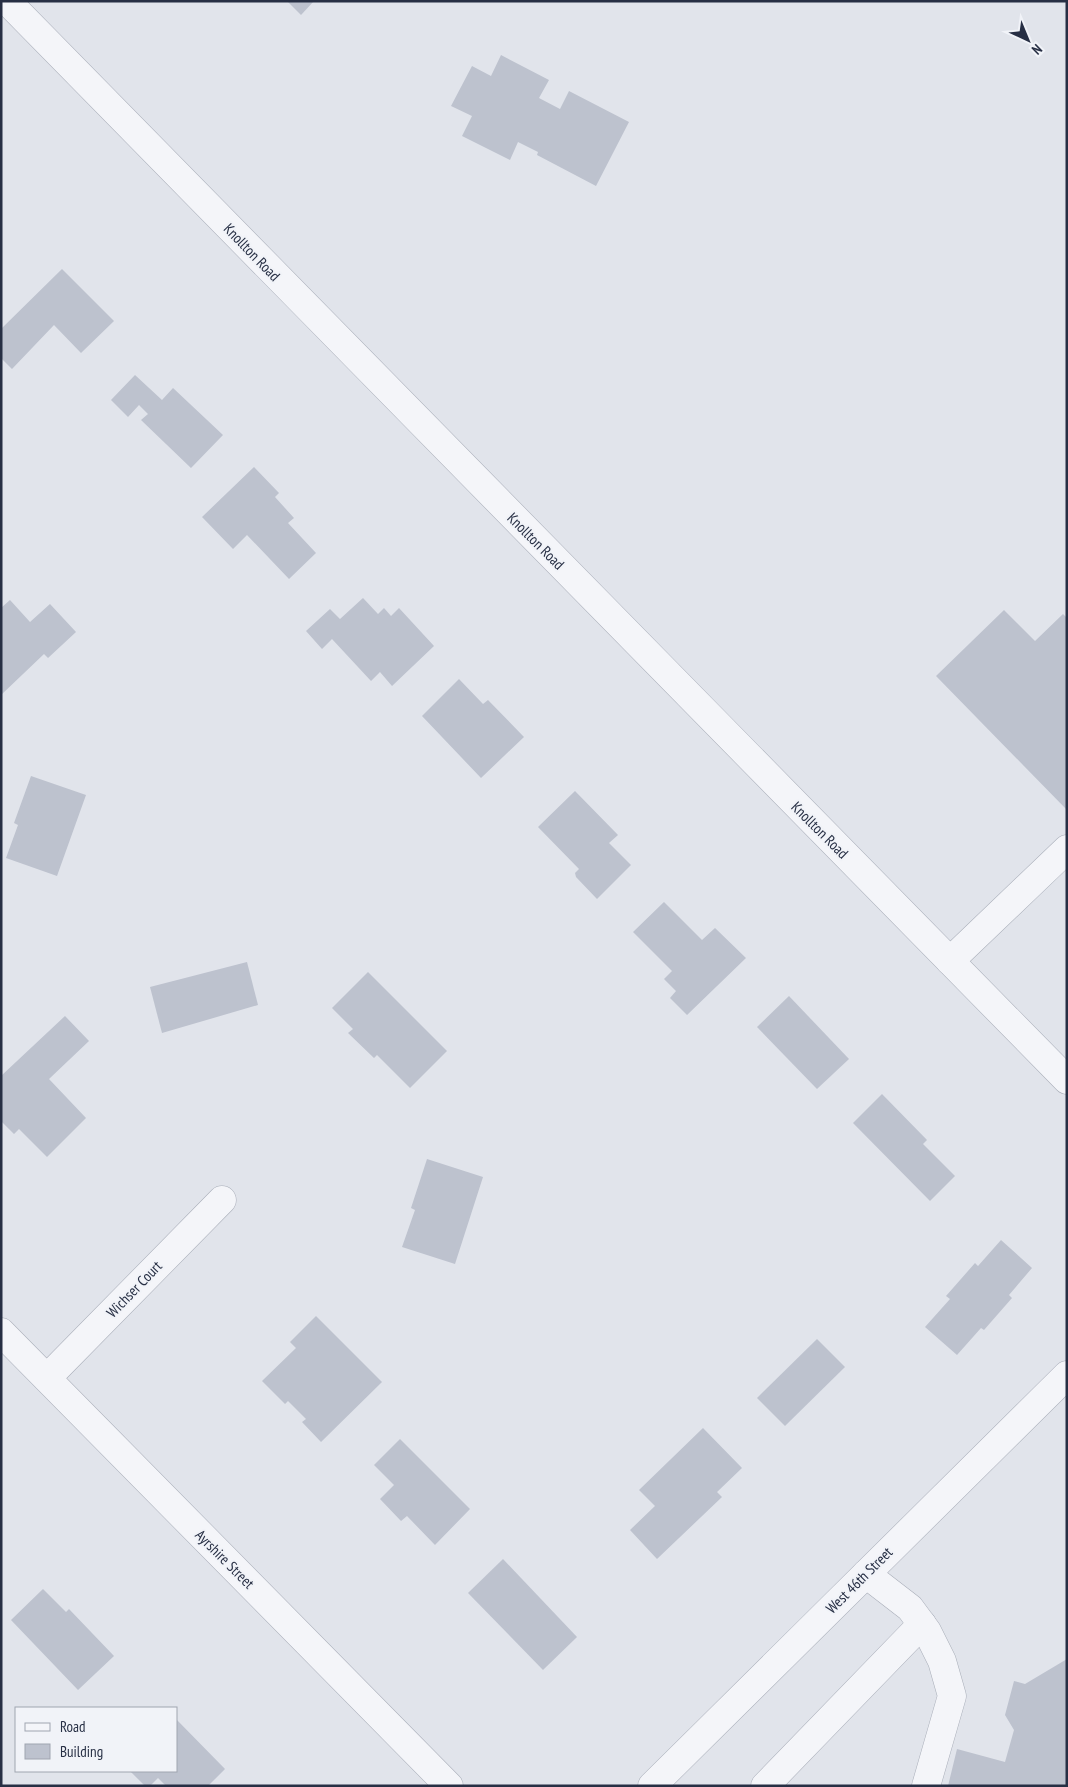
<svg xmlns="http://www.w3.org/2000/svg" width="1068" height="1787" viewBox="0 0 1068 1787" font-family="'PT Sans Narrow',sans-serif">
	<style>
		.building { fill: #bdc2ce }
		.lines { fill: none; stroke-linecap: round; stroke-linejoin: round }
		.minor-casing { stroke: #a9aeb9; stroke-width: 29 }
		.minor { stroke: #f4f5f9; stroke-width: 28 }
		.labels { text-anchor: middle; dominant-baseline: central; stroke-width: 4; stroke-linejoin: round; paint-order: stroke }
		.street-label { font-size: 15px; fill: #272f44; stroke: #f1f3f8 }
	</style>
	<rect width="100%" height="100%" fill="#e1e4eb"/>
	<!-- building -->
	<g class="building">
		<path d="M287 1H314L301 15Z"/>
		<path d="M501 55 549 80 539 98 560 109 569 91 629 122 596 186 537 155 538 152 518 142 510 160 462 136 472 116 451 106 472 66 491 76Z"/>
		<path d="M62 269 114 321 81 353 54 325 12 369 1 358V329Z"/>
		<path d="M135 375 162 400 173 388 223 435 191 468 141 420 148 414 139 405 128 417 111 400Z"/>
		<path d="M254 467 279 493 275 497 294 518 288 523 316 553 289 579 247 535 233 549 202 517Z"/>
		<path d="M363 598 378 614 384 608 391 616 399 608 434 646 392 686 380 672 371 681 332 639 322 649 306 631 330 609 340 619Z"/>
		<path d="M10 600 30 622 50 604 76 632 48 658 44 654 1 695V608Z"/>
		<path d="M1004 610 1035 641 1063 614 1067 618 1066 809 936 676Z"/>
		<path d="M459 679 483 704 488 700 524 737 481 778 422 716Z"/>
		<path d="M31 776 86 795 57 876 6 858 18 825 14 823Z"/>
		<path d="M575 791 618 835 609 843 631 865 597 899 576 877 575 873 579 869 538 827Z"/>
		<path d="M664 902 702 940 715 928 746 958 687 1015 670 998 676 991 664 979 672 971 633 932Z"/>
		<path d="M247 962 258 1005 162 1033 150 987Z"/>
		<path d="M368 972 447 1051 410 1088 377 1055 374 1058 348 1033 353 1029 332 1008Z"/>
		<path d="M789 996 849 1059 817 1089 757 1027Z"/>
		<path d="M65 1016 89 1041 49 1079 86 1118 47 1157 19 1129 14 1134 1 1121V1076Z"/>
		<path d="M882 1094 927 1140 923 1144 955 1176 930 1201 853 1123Z"/>
		<path d="M427 1159 483 1177 455 1264 402 1247 415 1210 411 1208Z"/>
		<path d="M1001 1240 1032 1268 1009 1295 1012 1298 984 1330 981 1328 957 1355 925 1327 950 1299 946 1296 975 1263 978 1266Z"/>
		<path d="M316 1316 382 1382 321 1442 302 1422 306 1419 288 1401 285 1404 262 1381 296 1348 290 1342Z"/>
		<path d="M817 1339 845 1367 785 1426 757 1398Z"/>
		<path d="M703 1428 742 1468 717 1492 722 1497 657 1559 630 1530 655 1506 639 1490Z"/>
		<path d="M400 1439 470 1509 435 1545 407 1516 401 1521 380 1499 394 1485 374 1465Z"/>
		<path d="M503 1559 577 1637 543 1670 468 1593Z"/>
		<path d="M43 1589 66 1612 69 1609 114 1656 78 1690 11 1620Z"/>
		<path d="M1067 1659V1786H948L957 1749 1005 1762 1014 1730 1005 1715 1014 1681 1025 1684Z"/>
		<path d="M176 1719 225 1769 208 1786H166L158 1778 150 1786H145L130 1771H176Z"/>
	</g>
	<g class="lines">
		<!-- minor casing -->
		<g class="minor-casing">
			<g id="minor">
				<path d="M7 1 1067 1080"/>
				<path d="M950 961 1067 849"/>
				<path d="M1 1332 449 1786"/>
				<path d="M47 1378 222 1200"/>
				<path d="M866 1574 910 1608 927 1631 942 1661 952 1696 926 1786"/>
				<path d="M652 1786 1067 1375"/>
				<path d="M765 1786 922 1624"/>
			</g>
		</g>
		<!-- minor -->
		<use href="#minor" class="minor"/>
	</g>
	<g class="labels">
		<!-- street labels -->
		<g class="street-label">
			<text transform="translate(252 252) rotate(46)">Knollton Road</text>
			<text transform="translate(536 541) rotate(45)">Knollton Road</text>
			<text transform="translate(820 830) rotate(45)">Knollton Road</text>
			<text transform="translate(134 1289) rotate(-46)">Wichser Court</text>
			<text transform="translate(225 1559) rotate(45)">Ayrshire Street</text>
			<text transform="translate(859 1580) rotate(-45)">West 46th Street</text>
		</g>
	</g>
	<!-- border -->
	<rect width="1068" height="1787" fill="none" stroke="#272f44" stroke-width="5"/>
	<!-- legend -->
	<rect x="15" y="1707" width="162" height="65" fill="#f1f3f8" stroke="#a0a5b0"/>
	<rect x="25" y="1723" width="25" height="8" fill="#f4f5f9" stroke="#a0a5b0"/>
	<text x="60" y="1732" font-size="15" fill="#272f44">Road</text>
	<rect x="25" y="1744" width="25" height="15" fill="#bdc2ce" stroke="#a0a5b0"/>
	<text x="60" y="1757" font-size="15" fill="#272f44">Building</text>
	<!-- north arrow -->
	<g transform="translate(1028 40) rotate(136)" stroke="#f1f3f8" stroke-width="4" paint-order="stroke">
	<path d="M0-4L9 19L0 12L-9 19Z" fill="#272f44"/>
	<text y="-8" font-size="14" font-weight="bold" text-anchor="middle" fill="#272f44">N</text>
	</g>
</svg>
